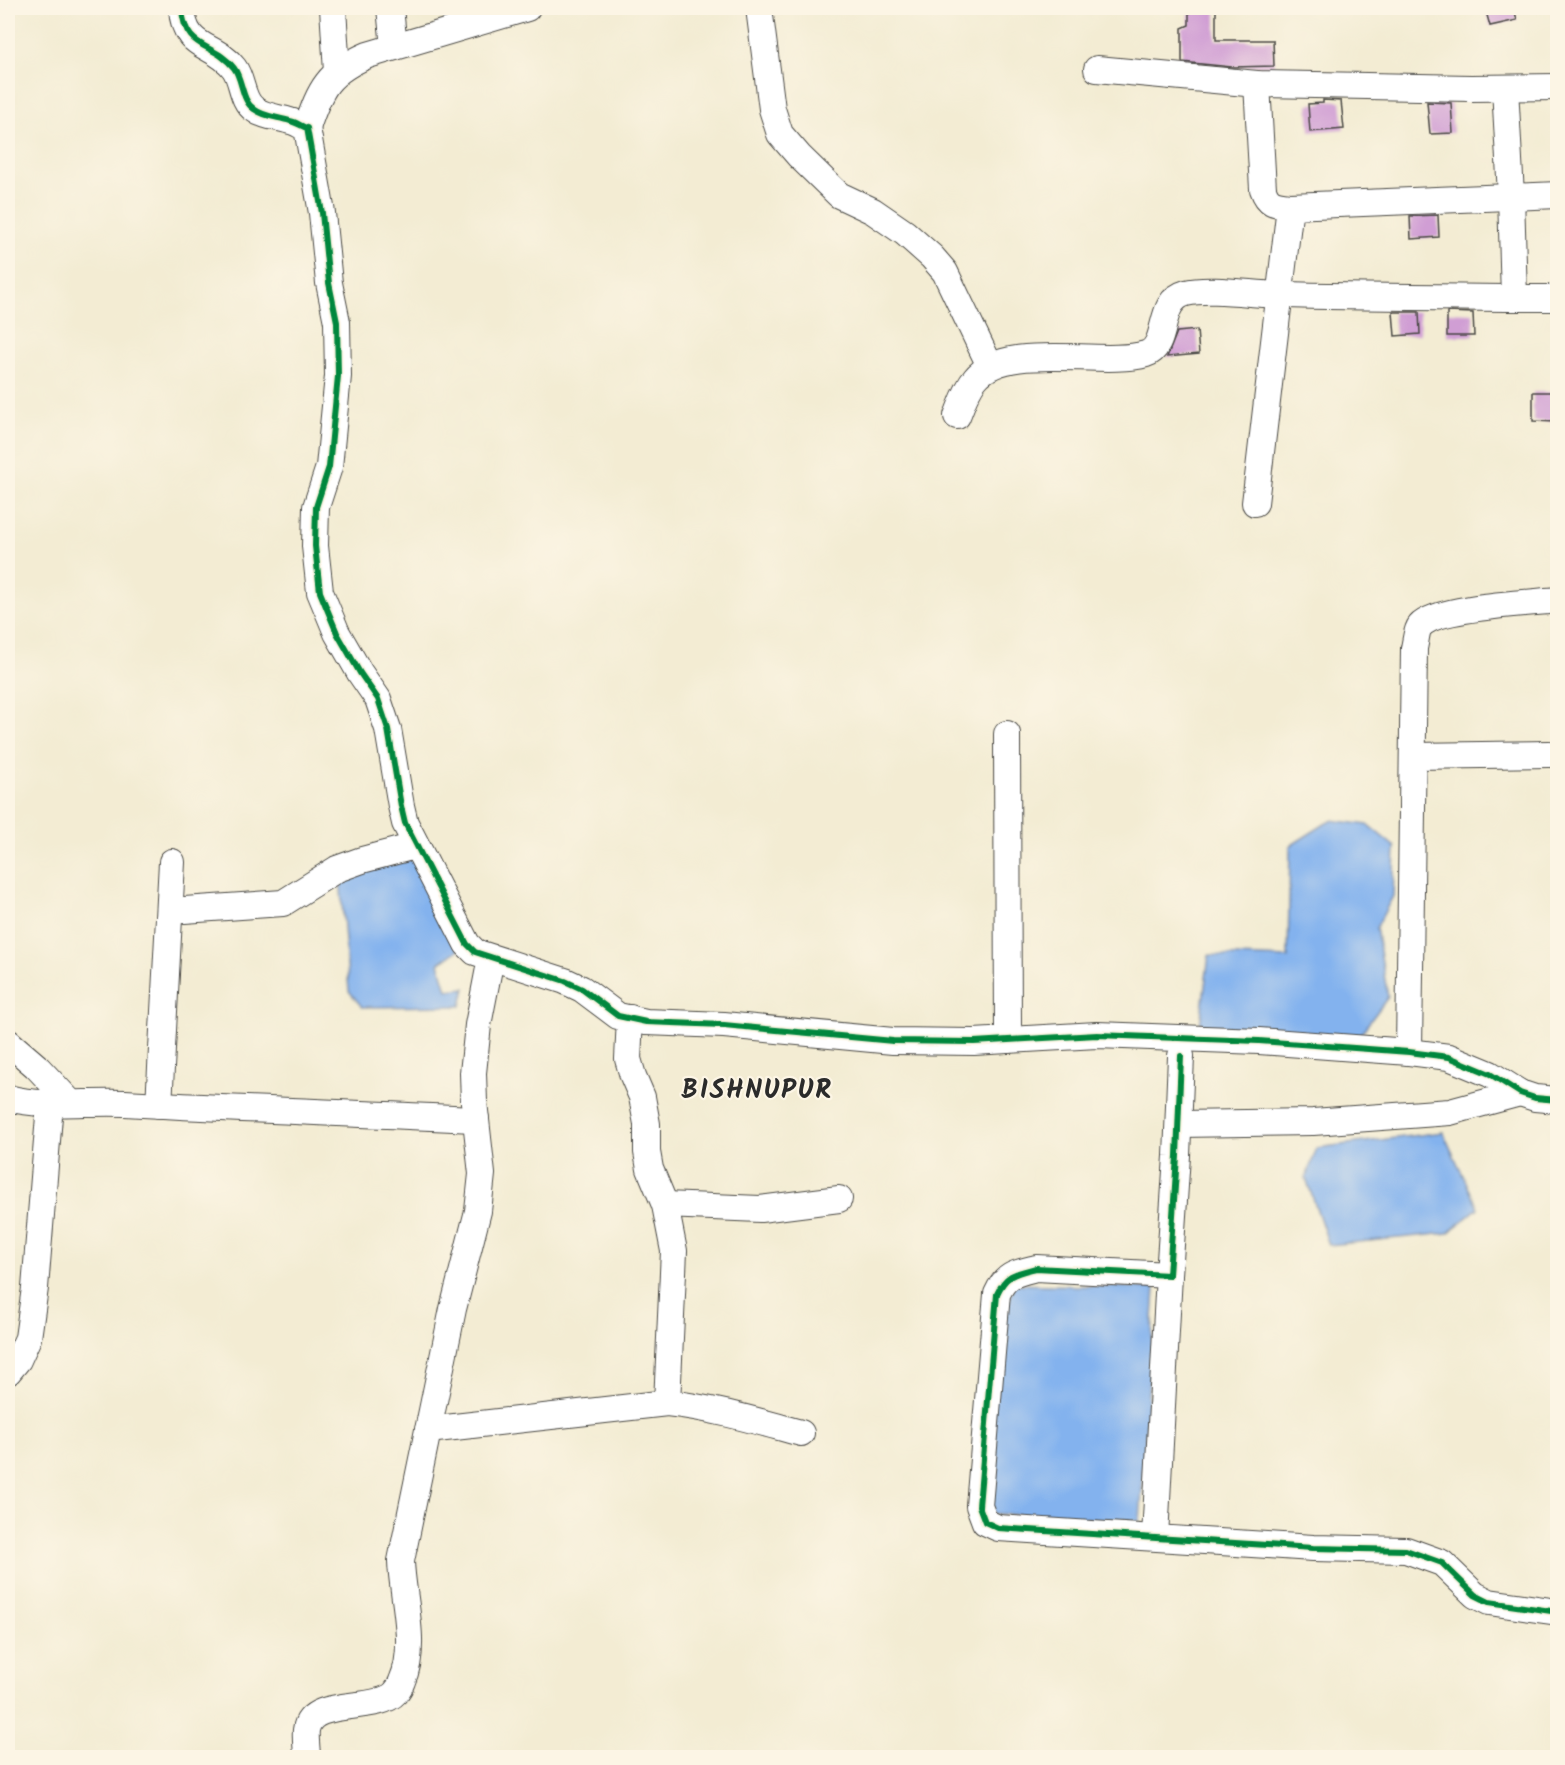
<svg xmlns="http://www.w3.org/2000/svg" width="1565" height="1765" viewBox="0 0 1565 1765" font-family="Kalam,sans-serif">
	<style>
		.water { fill: #83b2ee; stroke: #576e8c; stroke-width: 1.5 }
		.building { fill: #d09ed4 }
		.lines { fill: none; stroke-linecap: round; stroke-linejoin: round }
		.minor-casing { stroke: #494844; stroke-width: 28 }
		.minor { stroke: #fff; stroke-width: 26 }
		.cycleway-casing { stroke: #fcf5e5; stroke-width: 10 }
		.cycleway { stroke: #00873e; stroke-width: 6 }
		.labels { text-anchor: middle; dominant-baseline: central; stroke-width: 4.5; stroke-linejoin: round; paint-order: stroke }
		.district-label { font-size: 27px; font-weight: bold; letter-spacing: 1.5px; fill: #2b2b2b; stroke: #fcf5e5 }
	</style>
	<rect width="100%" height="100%" fill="#fcf5e5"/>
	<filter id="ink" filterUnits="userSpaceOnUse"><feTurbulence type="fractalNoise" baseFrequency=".0167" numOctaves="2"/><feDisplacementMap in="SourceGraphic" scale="12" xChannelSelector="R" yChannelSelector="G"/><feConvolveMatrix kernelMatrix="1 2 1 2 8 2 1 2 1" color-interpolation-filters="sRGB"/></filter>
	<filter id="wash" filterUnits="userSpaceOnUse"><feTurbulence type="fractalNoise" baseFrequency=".008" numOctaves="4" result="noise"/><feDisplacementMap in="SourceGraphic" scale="24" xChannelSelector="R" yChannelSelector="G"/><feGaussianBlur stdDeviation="1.35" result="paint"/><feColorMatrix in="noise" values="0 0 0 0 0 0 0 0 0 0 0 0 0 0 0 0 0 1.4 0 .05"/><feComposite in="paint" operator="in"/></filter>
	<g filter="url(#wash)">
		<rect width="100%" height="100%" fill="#f3ecd3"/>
		<!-- water -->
		<g class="water">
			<path d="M1331 820 1368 825 1395 847 1393 896 1376 928 1388 997 1359 1036 1244 1040 1200 1025 1209 955 1288 958 1290 846Z"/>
			<path d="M414 859 458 950 439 963 447 990 465 988 461 1006 362 1007 349 991 340 877Z"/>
			<path d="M1443 1132 1478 1208 1448 1233 1329 1245 1306 1178 1317 1148Z"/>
			<path d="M1015 1284 1155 1288 1140 1521 983 1513 995 1340Z"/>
		</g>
		<g id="blocks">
			<!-- building -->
			<g class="building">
				<path d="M1189 8H1216V40H1273L1274 66 1232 67 1182 62V28L1189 25Z"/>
				<path d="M1485 8H1514L1517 20 1490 26Z"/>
				<path d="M1323 100 1341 101 1344 129 1310 132 1308 104 1323 103Z"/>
				<path d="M1427 102 1451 103 1453 133 1430 134Z"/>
				<path d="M1438 215 1439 237 1411 239 1410 216Z"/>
				<path d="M1393 312H1419L1420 334 1395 336Z"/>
				<path d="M1447 312 1473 313 1474 336H1447Z"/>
				<path d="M1197 330 1199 354 1167 357 1177 332Z"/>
				<path d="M1533 392H1557V422L1533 421Z"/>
			</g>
		</g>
	</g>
	<g filter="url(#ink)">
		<use href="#blocks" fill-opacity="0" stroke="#494844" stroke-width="1.5"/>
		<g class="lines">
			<!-- minor casing -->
			<g class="minor-casing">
				<g id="minor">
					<path d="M182 8C184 51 214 42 234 68 243 80 241 100 254 109 264 117 278 117 290 121 296 122 301 126 307 128L322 213 329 283 337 322 338 376 329 467 316 507 315 546 320 592 337 633 360 673 378 699 388 729 401 806 405 823 467 944 475 952 565 981 582 989 618 1016 646 1022 724 1025 893 1041 974 1042 1097 1035 1259 1041 1409 1052 1449 1057 1490 1074 1520 1093 1535 1098 1558 1100"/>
					<path d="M333 8 337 72"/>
					<path d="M390 8 394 47"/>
					<path d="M759 8 772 109 780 134 799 156 839 195 873 211 905 233 932 257 945 272 990 366"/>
					<path d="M1097 69 1257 84 1471 88 1558 87"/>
					<path d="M1257 84 1263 189C1268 204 1275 204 1290 206L1558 195"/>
					<path d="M307 128C320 88 328 72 368 55L527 8"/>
					<path d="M1514 298H1558"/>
					<path d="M957 416C962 404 966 390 975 379 1005 340 1102 367 1146 354 1170 346 1156 301 1186 293 1210 287 1256 295 1282 295 1359 297 1437 297 1514 298L1511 195 1505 88"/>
					<path d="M1255 503 1290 206"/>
					<path d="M1007 734 1008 1040"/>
					<path d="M1413 756 1549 754"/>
					<path d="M170 911 283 903 337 869 362 860 415 846"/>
					<path d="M630 1018 628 1059 633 1076 642 1097 647 1124V1152L650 1169 665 1205 674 1251 667 1403"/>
					<path d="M8 1042 36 1066 71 1103"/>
					<path d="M1409 1052 1414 648C1416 641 1416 631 1420 626 1436 607 1530 603 1558 600"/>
					<path d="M1181 1056 1177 1156 1169 1275 1036 1268C1016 1273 1006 1274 997 1294L979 1506 985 1522 998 1528 1313 1548 1406 1550 1442 1563 1475 1595 1489 1602 1558 1612"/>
					<path d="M8 1098C46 1108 86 1101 125 1103 242 1110 359 1113 476 1119"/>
					<path d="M159 1105 172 862"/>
					<path d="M1179 1124 1313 1122 1450 1112 1520 1093"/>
					<path d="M665 1205 760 1209 839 1199"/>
					<path d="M8 1372 18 1360 28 1338 35 1288 50 1104"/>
					<path d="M428 1430 667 1403C713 1408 757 1421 801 1433"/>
					<path d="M1155 1537 1169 1275"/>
					<path d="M307 1758C307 1749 305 1738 306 1730 310 1697 377 1713 395 1693 398 1690 401 1684 402 1681 418 1646 402 1597 401 1561L453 1309 478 1211 482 1174 474 1102 473 1073 478 1025 491 958"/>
				</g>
			</g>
			<!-- minor -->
			<use href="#minor" class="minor"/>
			<!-- cycleway casing -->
			<g class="cycleway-casing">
				<g id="cycleway">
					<path d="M182 8C184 51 214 42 234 68 243 80 241 100 254 109 264 117 278 117 290 121 296 122 301 126 307 128L322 213 329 283 337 322 338 376 329 467 316 507 315 546 320 592 337 633 360 673 378 699 388 729 401 806 405 823 467 944 475 952 565 981 582 989 618 1016 646 1022 724 1025 893 1041 974 1042 1097 1035 1259 1041 1409 1052 1449 1057 1490 1074 1520 1093 1535 1098 1558 1100"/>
					<path d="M1181 1056 1177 1156 1169 1275 1036 1268C1016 1273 1006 1274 997 1294L979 1506 985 1522 998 1528 1313 1548 1406 1550 1442 1563 1475 1595 1489 1602 1558 1612"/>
				</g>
			</g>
			<!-- cycleway -->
			<use href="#cycleway" class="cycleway"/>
		</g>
	</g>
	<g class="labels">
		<!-- district labels -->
		<g class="district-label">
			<text x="757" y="1090">BISHNUPUR</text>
		</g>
	</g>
	<!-- margin -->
	<rect width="1565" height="1765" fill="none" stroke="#fcf5e5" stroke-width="30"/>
</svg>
